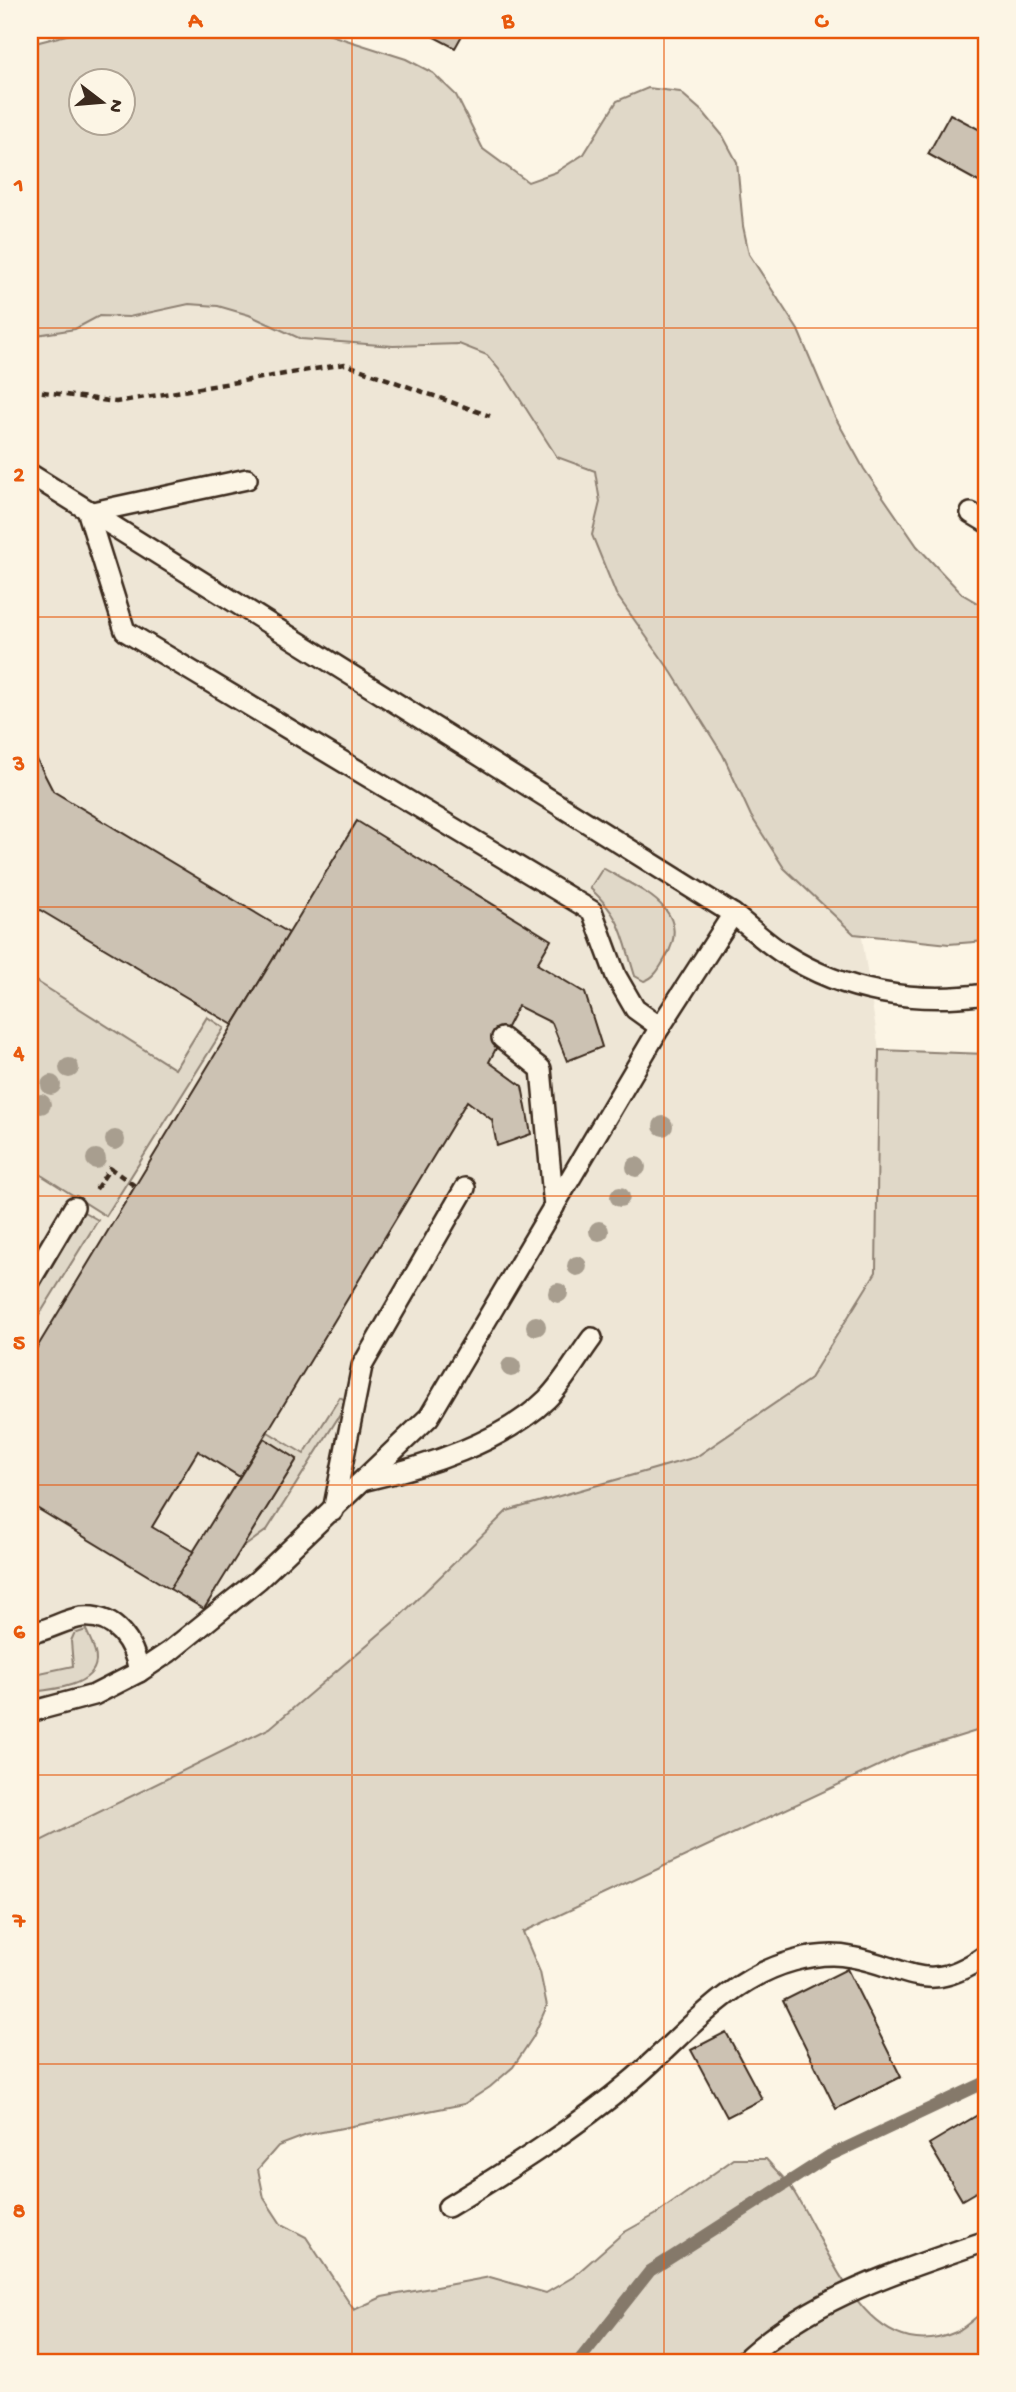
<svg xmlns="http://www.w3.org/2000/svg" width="1016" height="2392" viewBox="0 0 1016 2392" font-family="'Gochi Hand',sans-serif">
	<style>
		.built { fill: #eee6d6 }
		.green { fill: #e0d8c8; stroke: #8e8173; stroke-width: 2; fill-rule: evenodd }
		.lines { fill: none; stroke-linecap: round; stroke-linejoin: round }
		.stream { stroke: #85796b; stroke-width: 12 }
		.building { fill: #ccc2b3; stroke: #3b2a1e; stroke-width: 2 }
		.lane-casing { stroke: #3b2a1e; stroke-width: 24 }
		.path { stroke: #3b2a1e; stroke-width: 4.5; stroke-dasharray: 7 5; stroke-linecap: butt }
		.lane { stroke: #fcf5e5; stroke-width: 19 }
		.tree { fill: #a89e8f }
		.grid { fill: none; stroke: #e8590c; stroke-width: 2; stroke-opacity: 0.55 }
		.neatline { fill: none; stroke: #e8590c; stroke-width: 2.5 }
		.grid-label { font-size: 23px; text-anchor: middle; font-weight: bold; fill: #e8590c }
	</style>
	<rect width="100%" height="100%" fill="#fcf5e5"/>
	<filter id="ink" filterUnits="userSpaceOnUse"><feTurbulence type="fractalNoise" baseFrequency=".0143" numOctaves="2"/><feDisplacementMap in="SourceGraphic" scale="14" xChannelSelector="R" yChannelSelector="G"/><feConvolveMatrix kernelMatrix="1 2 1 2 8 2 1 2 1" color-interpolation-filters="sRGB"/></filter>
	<g filter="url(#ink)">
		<!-- built -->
		<path class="built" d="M232 285 469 316 826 698 879 1050 876 1272 809 1380 696 1457 507 1511 397 1619 270 1728 30 1846V309Z"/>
		<!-- green -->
		<g class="green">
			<path d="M86 30H315L406 59 433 73 456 95 483 149 528 182 556 172 584 154 617 101 648 88 680 92 704 113 723 136 737 162 743 226 749 254 798 330 834 415 864 469 917 546 962 594 986 608V941L949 944 854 934 784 868 751 816 723 755 672 673 616 594 592 535 600 502 595 471 557 457 507 379 487 355 459 344 393 346 301 339 249 315 218 306 189 304 129 317 99 316 75 329 30 336V48L39 42ZM122 80V122H80V80Z"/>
			<path d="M603 868C637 889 695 908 666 957 660 967 655 978 644 981L635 976C622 935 623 919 590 888Z"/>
			<path d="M36 981 175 1069 207 1017 224 1028 106 1216 30 1168V992Z"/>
			<path d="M879 1050 986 1054V1728L906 1753 523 1932 540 1972 547 2006 533 2037 513 2067 490 2087 464 2104 307 2135 278 2146 258 2169 264 2198 281 2224 306 2237 354 2310 382 2297 490 2277 546 2293 573 2277 623 2233 655 2215 734 2159H766C773 2167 781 2175 788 2183 827 2237 863 2373 956 2332 966 2327 977 2316 986 2309V2362H30V1846L270 1728 397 1619 507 1511 696 1457 809 1380 876 1272Z"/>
			<path d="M84 1212 98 1220 30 1330V1303Z"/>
			<path d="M340 1397 348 1402 267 1530 241 1549 297 1459 264 1438 268 1432 304 1454Z"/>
			<path d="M86 1630C90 1639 97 1651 96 1661 94 1687 49 1690 30 1692V1675L73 1666 71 1641 74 1634Z"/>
		</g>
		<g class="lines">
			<!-- stream -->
			<path class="stream" d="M578 2362 650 2271 829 2156 986 2082"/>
		</g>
		<!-- building -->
		<g class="building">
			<path d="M421 30H465L455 48Z"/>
			<path d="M950 114 986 133V186L928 154Z"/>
			<path d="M30 746 53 791 289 933 233 1025 30 904Z"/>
			<path d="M357 821 551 940 537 964 585 993 602 1047 567 1061 552 1023 518 1006 489 1062 522 1086 531 1134 497 1146 492 1120 467 1101 240 1477 198 1451 152 1527 194 1552 170 1589 30 1504V1359Z"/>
			<path d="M264 1438 297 1459 204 1609 170 1589Z"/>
			<path d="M847 1969 901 2077 836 2109 783 2001Z"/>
			<path d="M726 2032 762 2099 727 2117 691 2050Z"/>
			<path d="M986 2110V2186L962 2200 929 2144Z"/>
		</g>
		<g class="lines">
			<!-- lane casing -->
			<g class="lane-casing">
				<g id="lane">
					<path d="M30 474 733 914C750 927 766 943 784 954 845 993 916 1004 986 994"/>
					<path d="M247 479 88 513 125 631 592 911 616 976 635 1009 660 1027"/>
					<path d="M971 513 986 522"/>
					<path d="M502 1038 541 1069 554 1207"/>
					<path d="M30 1281 74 1207"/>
					<path d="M366 1480C425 1467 503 1442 547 1399 564 1382 577 1358 592 1338"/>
					<path d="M333 1511 362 1366 465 1188"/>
					<path d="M30 1633C48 1631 65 1619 82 1617 116 1614 134 1643 139 1672"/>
					<path d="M30 1712 94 1695 139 1672 169 1652 258 1580 429 1417 660 1027 733 914"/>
					<path d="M448 2207C512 2168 575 2128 632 2080 683 2037 726 1979 793 1961 811 1956 833 1953 851 1957 909 1967 926 1998 986 1955"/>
					<path d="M743 2362C811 2297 900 2271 986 2241"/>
				</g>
			</g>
			<!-- path -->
			<g class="path">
				<path d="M30 390 116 402 345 364 490 416"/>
				<path d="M96 1189 110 1168 135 1186"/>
			</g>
			<!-- lane -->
			<use href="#lane" class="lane"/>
		</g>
		<!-- trees -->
		<g class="tree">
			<circle cx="69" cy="1068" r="10"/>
			<circle cx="51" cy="1085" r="10"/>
			<circle cx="41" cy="1104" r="10"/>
			<circle cx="663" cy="1126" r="10"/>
			<circle cx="115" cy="1140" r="10"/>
			<circle cx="96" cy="1159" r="10"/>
			<circle cx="636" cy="1167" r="10"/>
			<circle cx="620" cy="1197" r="10"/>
			<circle cx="599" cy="1231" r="10"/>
			<circle cx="577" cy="1266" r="10"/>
			<circle cx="558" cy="1293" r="10"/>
			<circle cx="536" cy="1326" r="10"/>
			<circle cx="511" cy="1367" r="10"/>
		</g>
	</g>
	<!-- grid -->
	<path class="grid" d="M352 30V2362M664 30V2362M30 328H986M30 617H986M30 907H986M30 1196H986M30 1485H986M30 1775H986M30 2064H986"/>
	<!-- margin -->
	<rect width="1016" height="2392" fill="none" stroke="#fcf5e5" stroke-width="77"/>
	<!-- north arrow -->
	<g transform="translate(102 102) rotate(106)"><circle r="33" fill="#fcf5e5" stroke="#afa495" stroke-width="2"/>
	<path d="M0-5L12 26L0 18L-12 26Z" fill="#3b2a1e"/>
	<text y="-10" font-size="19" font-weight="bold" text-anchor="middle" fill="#3b2a1e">N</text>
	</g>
	<rect x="38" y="38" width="940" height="2316" class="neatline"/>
	<g class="grid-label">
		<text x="195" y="27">A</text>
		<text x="508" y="27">B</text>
		<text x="821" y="27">C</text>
		<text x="19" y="191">1</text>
		<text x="19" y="481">2</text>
		<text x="19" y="770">3</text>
		<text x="19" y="1059">4</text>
		<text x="19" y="1349">5</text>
		<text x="19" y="1638">6</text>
		<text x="19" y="1927">7</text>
		<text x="19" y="2217">8</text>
	</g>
</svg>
